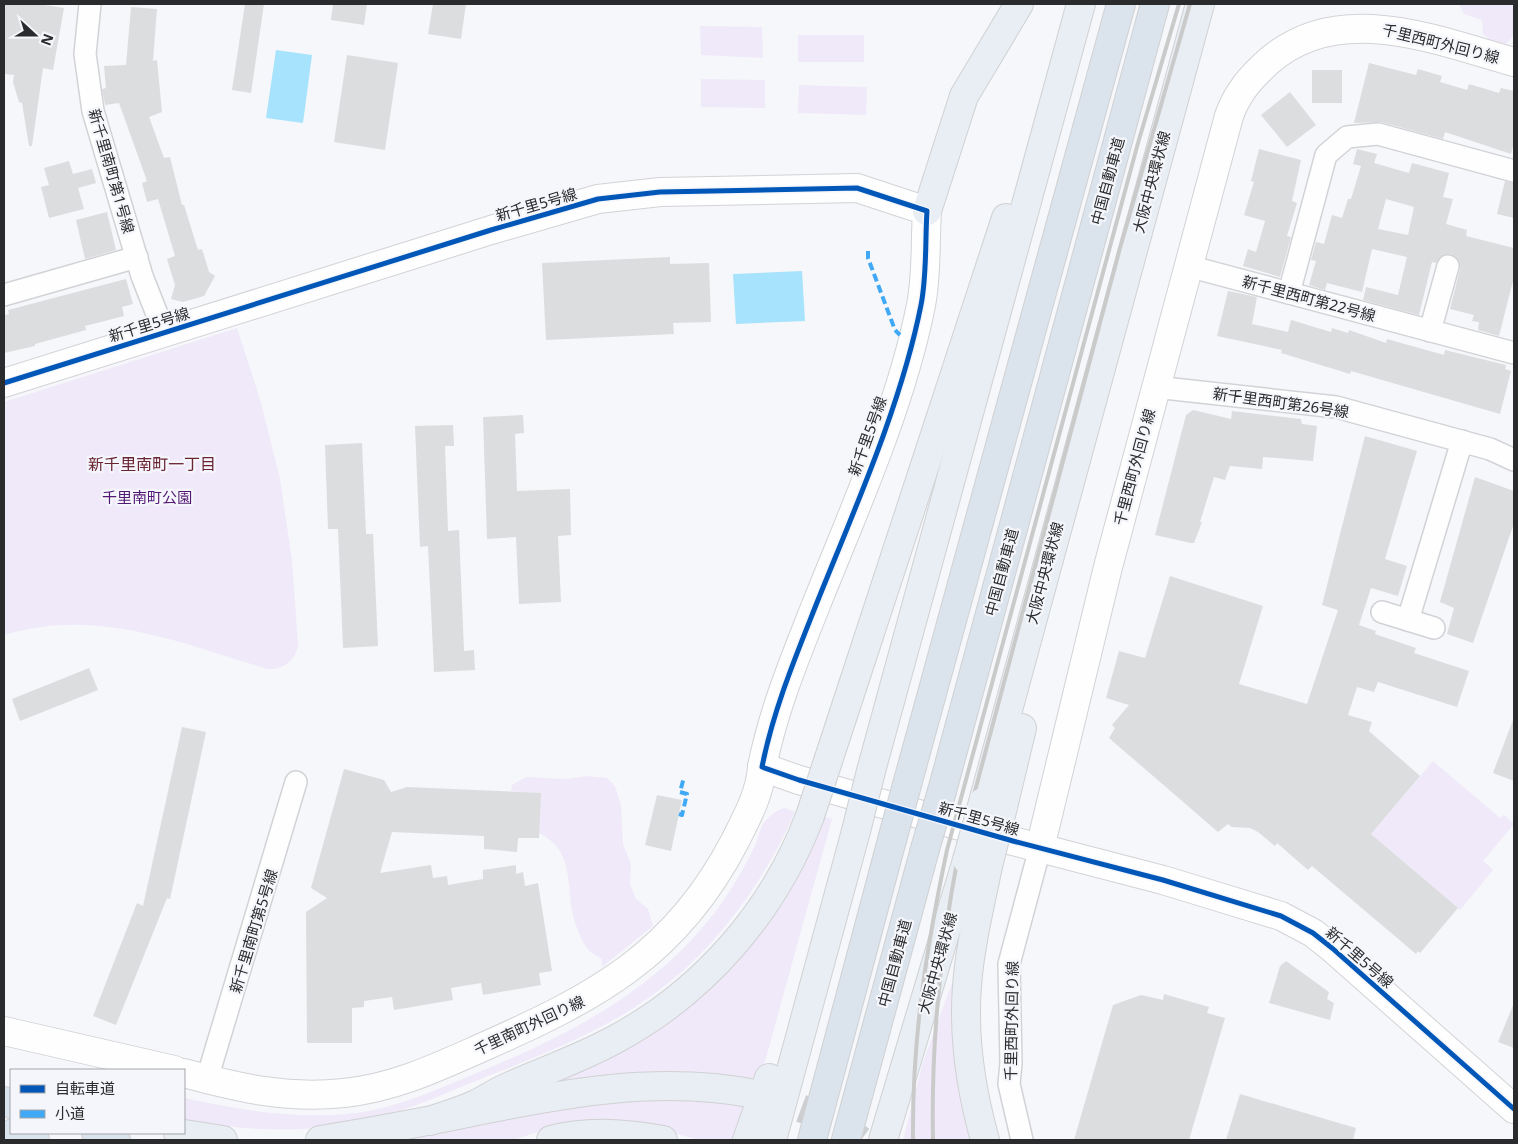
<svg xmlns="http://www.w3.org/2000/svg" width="1518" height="1144" viewBox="0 0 1518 1144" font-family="'Noto Sans','Noto Sans JP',sans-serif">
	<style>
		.green { fill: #f0e9f9 }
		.water { fill: #a7e3fc }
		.building { fill: #dcddde; fill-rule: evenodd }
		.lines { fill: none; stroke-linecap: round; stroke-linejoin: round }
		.primary-tunnel { stroke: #ccced1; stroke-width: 28; stroke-dasharray: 28 14; stroke-linecap: butt }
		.street-casing { stroke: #d2d3d6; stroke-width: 24 }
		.secondary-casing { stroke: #d2d3d6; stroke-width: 30 }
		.primary-casing { stroke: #d0d1d3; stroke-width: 30 }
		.highway-casing { stroke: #d0d1d3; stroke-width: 30 }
		.street { stroke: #fefefe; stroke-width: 21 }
		.secondary { stroke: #fefefe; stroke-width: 28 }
		.primary { stroke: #e8eef3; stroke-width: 28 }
		.highway { stroke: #dbe3ec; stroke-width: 28 }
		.rail { stroke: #cacaca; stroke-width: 4 }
		.primary-bridge-casing { stroke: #d0d1d3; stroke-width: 30; stroke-linecap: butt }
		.highway-bridge-casing { stroke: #d0d1d3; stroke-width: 30; stroke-linecap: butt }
		.primary-bridge { stroke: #e8eef3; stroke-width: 28 }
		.highway-bridge { stroke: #dbe3ec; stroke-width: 28 }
		.quiet { stroke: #3fa9f5; stroke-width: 4; stroke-dasharray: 8 4; stroke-linecap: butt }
		.cycleway-casing { stroke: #f4f6fb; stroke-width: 8 }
		.cycleway { stroke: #0057b8; stroke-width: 5 }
		.labels { text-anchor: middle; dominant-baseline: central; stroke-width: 4.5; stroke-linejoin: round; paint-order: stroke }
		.street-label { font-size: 15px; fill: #2a2b2c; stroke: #f4f6fb }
		.park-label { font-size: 15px; fill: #521874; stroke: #f4f6fb }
		.neighbourhood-label { font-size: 16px; fill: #6a2432; stroke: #f4f6fb }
	</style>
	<rect width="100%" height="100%" fill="#f5f7fa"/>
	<!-- green -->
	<g class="green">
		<path d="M1459 4H1514V35L1507 43H1494L1483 34 1482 20 1464 14Z"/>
		<path d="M700 26 762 27 763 58 701 55Z"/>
		<rect x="798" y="35" width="66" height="27"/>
		<path d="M701 79 765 80V108L701 107Z"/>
		<path d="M799 85 867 87 866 115 798 113Z"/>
		<path d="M237 328 260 399 280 479 292 560 298 644C296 661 283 670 267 669 178 642 97 607 4 635V402Z"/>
		<path d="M1433 761 1500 818 1504 815 1514 824 1483 861 1493 870 1460 910 1371 834Z"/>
		<path d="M586 776 607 778 615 786 621 805 623 844 631 864 630 884 636 899 648 909 653 926 602 967V959C596 955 590 953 586 947 580 937 574 922 572 911 567 880 572 849 539 833V794L511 791 512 785 526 777 567 779Z"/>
		<path d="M785 808 795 812C760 891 706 963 632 1009 587 1037 537 1057 488 1076 447 1092 406 1112 364 1121 303 1134 244 1131 184 1120V1098C241 1110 297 1120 356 1113 394 1108 431 1092 467 1077 560 1039 652 995 715 912 730 892 743 870 754 848 758 839 760 827 766 820 771 815 778 809 785 808Z"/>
		<path d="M816 814 832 819 759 1083 719 1075 561 1084 535 1083 676 1008Z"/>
		<path d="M952 983 959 1085 974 1140H903L923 1062Z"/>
		<path d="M687 1098 751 1107 738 1140H700L646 1126 544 1130 513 1140H390L492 1120 611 1101Z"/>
	</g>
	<!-- water -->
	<g class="water">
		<path d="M276 50 312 55 303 123 266 118Z"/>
		<path d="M802 271 805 321 736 324 733 274Z"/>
	</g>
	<!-- building -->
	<g class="building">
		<path d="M4 4H38L64 8 53 70 43 68 32 146H29L22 103 19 102 13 82 14 75 4 74Z"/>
		<path d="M245 4H264L251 93 232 90Z"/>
		<path d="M333 4H367L364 25 331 20Z"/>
		<path d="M433 4H466L461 39 428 34Z"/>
		<path d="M131 7 157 9 153 61 157 60 162 112 149 117 164 158 170 157 182 205H184L198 250 202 249 209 272 215 276 204 296 183 302 171 299 175 285 167 259 175 256 158 199 147 202 142 183 147 181 119 103 105 105 102 89 106 88 104 66 126 65Z"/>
		<path d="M347 55 398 63 385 150 334 142Z"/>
		<path d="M1369 63 1416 75 1418 69 1442 76 1440 82 1467 90 1469 84 1499 93 1501 88 1514 91V142L1511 154 1445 132 1443 139 1381 122 1354 123Z"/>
		<rect x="1312" y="70" width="30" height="33"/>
		<path d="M1290 92 1316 125 1287 147 1261 115Z"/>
		<path d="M1259 149 1301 160 1292 201 1297 203 1287 236 1291 237 1280 277 1243 266 1248 249 1256 252 1265 221 1244 215 1254 182 1251 181Z"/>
		<path d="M1357 149 1377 154 1374 163 1409 173 1412 163 1449 173 1443 197 1453 199 1446 224 1467 230 1466 236 1514 248V277L1499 336 1478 330 1479 322 1472 321 1474 315 1450 309 1460 269 1457 258 1451 254 1440 257 1436 263 1432 262 1419 315 1363 300 1366 287 1398 295 1407 257 1372 249 1362 292 1327 283 1325 290 1309 285 1316 261 1311 260 1316 242 1324 244 1332 215 1342 218 1348 199H1351L1361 166 1353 164ZM1386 199 1414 207 1408 235 1378 229Z"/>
		<path d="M69 161 73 174 92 169 96 183 78 188 84 209 49 218 41 187 49 185 44 168Z"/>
		<path d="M1505 181 1514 183V218L1497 214Z"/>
		<path d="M107 212 116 250 85 259 76 220Z"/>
		<path d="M670 257V264L709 263 711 322 673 323 674 334 546 340 542 263Z"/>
		<path d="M126 279 133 304 122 307 124 316 85 326 86 330 35 344V346L4 353V315L9 314 8 310Z"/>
		<path d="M1228 291 1257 297 1252 324 1288 332 1291 320 1331 332 1332 328 1348 333 1349 330 1386 343 1387 339 1444 355 1445 350 1506 365 1505 369 1511 371 1500 414 1351 371 1350 374 1281 353 1282 350 1217 336Z"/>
		<path d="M1193 410 1231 419 1232 411 1301 419 1302 424 1317 426 1313 461 1263 457 1262 469 1230 466 1225 480 1214 477 1200 522H1202L1194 543H1191L1155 535 1186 415Z"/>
		<path d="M523 415 524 433 515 434 517 491 570 489 571 535 558 536 561 602 519 604 516 537 487 539 483 417Z"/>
		<path d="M453 425 454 446H445L448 531 459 530 464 651 474 650 475 670 434 672 428 546 420 547 415 426Z"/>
		<path d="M1365 436 1417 451 1385 559 1407 566 1398 596 1371 588 1359 625 1376 631 1375 634 1416 648 1414 653 1469 671 1457 707 1378 682 1374 692 1357 687 1348 715 1372 722 1369 731 1420 776 1371 834 1458 908 1420 953 1418 951 1416 954 1312 866 1308 870 1277 843 1275 846 1258 832 1250 828 1232 827 1228 824 1218 832 1109 738 1115 728 1112 725 1129 705 1106 698 1119 651 1145 658 1170 576 1263 606 1239 684 1307 704 1338 610 1322 605Z"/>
		<path d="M362 443 366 534H373L378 646 343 648 338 529H328L325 445Z"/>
		<path d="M1475 477 1514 491V523L1473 643 1447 634 1454 608 1440 602Z"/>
		<path d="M89 668 98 690 20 721 12 699Z"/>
		<path d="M1513 720H1514V781L1493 773Z"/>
		<path d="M182 727 206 732 170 899 167 898 116 1025 93 1016 137 903 143 906Z"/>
		<path d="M344 769 384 780 391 792 407 787 541 793 539 838H518L517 852 484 849V836L392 832 380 873 431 865 433 878 447 876 448 885 483 879V870L516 865V874L523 872 525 886 538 883 552 971 539 973 541 985 483 995 481 983 451 988 453 1000 394 1010 392 997 364 1001V1007L352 1008V1043H307L306 912 327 898 311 888Z"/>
		<path d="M657 795 682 800 671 851 645 845Z"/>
		<path d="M1286 961 1329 992 1327 999 1334 1003 1330 1020 1269 1003 1280 966Z"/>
		<path d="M1164 994 1209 1007 1207 1013 1225 1018 1189 1140H1074L1113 1005 1141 995 1163 1000Z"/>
		<path d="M1514 1003V1048L1498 1042Z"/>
		<path d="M1240 1094 1356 1128 1353 1140H1226Z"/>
	</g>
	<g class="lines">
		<!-- primary-tunnel -->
		<path class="primary-tunnel" d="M761 1096C797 1105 831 1118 861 1140"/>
		<!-- street casing -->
		<g class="street-casing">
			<g id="street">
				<path d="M90 4 85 54 93 111 142 276 164 332"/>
				<path d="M1188 266 1514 353"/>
				<path d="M1289 293 1326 155 1347 137 1378 134 1514 171"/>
				<path d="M4 295 137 257"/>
				<path d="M1430 331 1448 266"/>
				<path d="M1155 387 1336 407 1490 449 1514 460"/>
				<path d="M1382 612 1434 628"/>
				<path d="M1408 620 1462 441"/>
				<path d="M207 1079 296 782"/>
				<path d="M1022 1140 1009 1084 1011 1063 1009 964 1040 848"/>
			</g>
		</g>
		<!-- secondary casing -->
		<g class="secondary-casing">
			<g id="secondary">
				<path d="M4 383 491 230 598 199 660 192 857 188 927 211C925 242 927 275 921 305 901 406 854 510 816 605 795 658 773 711 762 767L799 780 1013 841 1163 880 1281 916 1313 933 1332 948 1514 1109"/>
				<path d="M1040 848 1108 567 1229 116C1237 93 1251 77 1269 61 1339 0 1435 40 1514 62"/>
				<path d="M4 1031 174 1070"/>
				<path d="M184 1073C239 1088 286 1099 344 1093 394 1088 438 1067 483 1047 596 997 676 955 735 841 747 817 760 794 762 767"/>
			</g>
		</g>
		<!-- primary casing -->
		<g class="primary-casing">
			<g id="primary">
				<path d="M927 211 964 96 1019 4"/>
				<path d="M829 758 1006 218"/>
				<path d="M871 771 1081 4"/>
				<path d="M983 802 1200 4"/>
				<path d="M1003 807 1022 728"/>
				<path d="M430 1121C445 1115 462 1111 476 1104 488 1098 498 1091 510 1086 544 1071 581 1058 614 1040 704 992 774 911 810 816"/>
				<path d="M178 1133 223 1140"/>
				<path d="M320 1140C366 1133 412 1124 458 1115 556 1095 655 1074 755 1094"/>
				<path d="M551 1140C587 1130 626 1133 663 1140"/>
				<path d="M747 1140 769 1078"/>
				<path d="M772 1140 856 831"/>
				<path d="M883 1140 967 860"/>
				<path d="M985 1140C971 1090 963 1038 967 986 970 945 980 906 988 866"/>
			</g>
		</g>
		<!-- highway casing -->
		<g class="highway-casing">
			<g id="highway">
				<path d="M908 781 1121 4"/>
				<path d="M942 791 1155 4"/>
				<path d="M4 1101 11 1104"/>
				<path d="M13 1133 35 1140"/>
				<path d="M96 1133 116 1140"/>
				<path d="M812 1140 892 840"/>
				<path d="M846 1140 925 849"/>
			</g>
		</g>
		<!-- street -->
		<use href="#street" class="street"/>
		<!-- secondary -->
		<use href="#secondary" class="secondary"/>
		<!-- primary -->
		<use href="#primary" class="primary"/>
		<!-- highway -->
		<use href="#highway" class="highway"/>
		<!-- rail -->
		<g class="rail">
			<path d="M913 1140C912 1038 926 950 947 850L1138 143 1179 4"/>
			<path d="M933 1140C931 1041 940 949 959 851L1120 248 1190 4"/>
		</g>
		<!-- primary-bridge casing -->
		<g class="primary-bridge-casing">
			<g id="primary-bridge">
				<path d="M810 816 829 758"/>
				<path d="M856 831 871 771"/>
				<path d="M967 860 983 802"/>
				<path d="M988 866 1003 807"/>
			</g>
		</g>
		<!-- highway-bridge casing -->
		<g class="highway-bridge-casing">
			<g id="highway-bridge">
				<path d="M892 840 908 781"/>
				<path d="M925 849 942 791"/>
			</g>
		</g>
		<!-- primary-bridge -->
		<use href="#primary-bridge" class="primary-bridge"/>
		<!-- highway-bridge -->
		<use href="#highway-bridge" class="highway-bridge"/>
		<!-- quiet -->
		<g class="quiet">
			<path d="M868 251V258L895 330 900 335"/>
			<path d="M679 814 682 815 687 794 680 792 684 777"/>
		</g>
		<!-- cycleway casing -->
		<g class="cycleway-casing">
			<path id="cycleway" d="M4 383 491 230 598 199 660 192 857 188 927 211C925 242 927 275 921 305 901 406 854 510 816 605 795 658 773 711 762 767L799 780 1013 841 1163 880 1281 916 1313 933 1332 948 1514 1109"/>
		</g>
		<!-- cycleway -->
		<use href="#cycleway" class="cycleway"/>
	</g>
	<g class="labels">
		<!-- street labels -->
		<g class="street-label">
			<text transform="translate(1441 43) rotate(14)">千里西町外回り線</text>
			<text transform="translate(112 171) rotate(74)">新千里南町第1号線</text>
			<text transform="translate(1107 181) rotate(-75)">中国自動車道</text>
			<text transform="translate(1151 182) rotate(-75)">大阪中央環状線</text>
			<text transform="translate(536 204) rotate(-16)">新千里5号線</text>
			<text transform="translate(1309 298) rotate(15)">新千里西町第22号線</text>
			<text transform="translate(149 324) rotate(-17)">新千里5号線</text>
			<text transform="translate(1281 402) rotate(8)">新千里西町第26号線</text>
			<text transform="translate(867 436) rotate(-70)">新千里5号線</text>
			<text transform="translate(1134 467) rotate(-75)">千里西町外回り線</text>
			<text transform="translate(1001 572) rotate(-75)">中国自動車道</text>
			<text transform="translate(1044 573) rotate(-75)">大阪中央環状線</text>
			<text transform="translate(979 818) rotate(16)">新千里5号線</text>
			<text transform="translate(253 931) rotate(-73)">新千里南町第5号線</text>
			<text transform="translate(1360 957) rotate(41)">新千里5号線</text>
			<text transform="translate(894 963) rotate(-75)">中国自動車道</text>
			<text transform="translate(937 963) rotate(-74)">大阪中央環状線</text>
			<text transform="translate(1011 1021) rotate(-89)">千里西町外回り線</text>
			<text transform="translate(529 1025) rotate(-25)">千里南町外回り線</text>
		</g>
		<!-- park labels -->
		<g class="park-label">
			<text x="147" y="497">千里南町公園</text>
		</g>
		<!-- neighbourhood labels -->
		<g class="neighbourhood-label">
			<text x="152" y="464">新千里南町一丁目</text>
		</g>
	</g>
	<!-- border -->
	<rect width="1518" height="1144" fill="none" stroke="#2a2b2c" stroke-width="10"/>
	<!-- legend -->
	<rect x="10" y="1069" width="175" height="65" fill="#f4f6fb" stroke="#a3a5a8"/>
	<rect x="20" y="1085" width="25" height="8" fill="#0057b8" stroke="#a3a5a8"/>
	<text x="55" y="1094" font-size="15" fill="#2a2b2c">自転車道</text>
	<rect x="20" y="1110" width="25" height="8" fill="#3fa9f5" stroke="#a3a5a8"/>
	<text x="55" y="1119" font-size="15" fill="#2a2b2c">小道</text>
	<!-- north arrow -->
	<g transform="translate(35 35) rotate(111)" stroke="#f4f6fb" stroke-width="4" paint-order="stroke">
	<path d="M0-4L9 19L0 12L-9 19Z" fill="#2a2b2c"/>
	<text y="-8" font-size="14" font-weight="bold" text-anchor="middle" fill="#2a2b2c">N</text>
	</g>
</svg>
